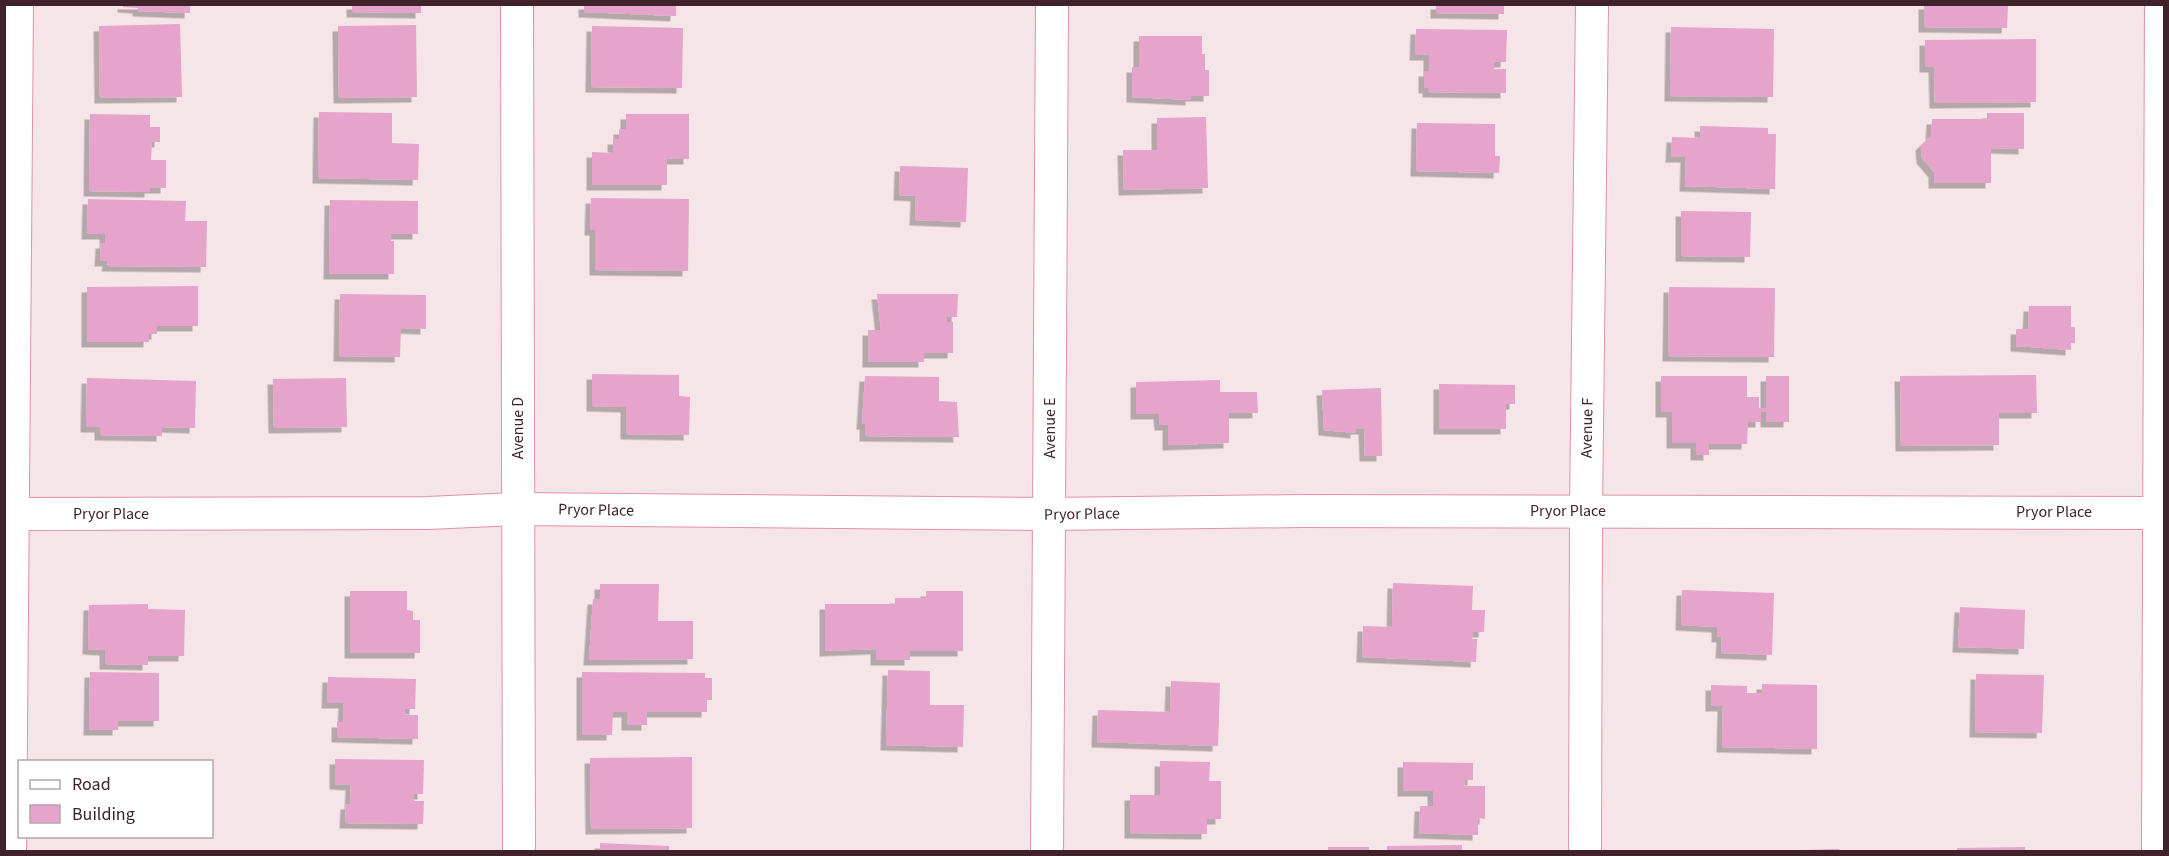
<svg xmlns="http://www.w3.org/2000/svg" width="2169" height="856" viewBox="0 0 2169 856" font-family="'Source Sans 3',sans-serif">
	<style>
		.building { fill: #e6a3cb; filter: url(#shadow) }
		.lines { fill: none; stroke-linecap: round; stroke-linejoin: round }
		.street-casing { stroke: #df93a6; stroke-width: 34 }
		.street { stroke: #fff; stroke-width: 32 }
		.labels { text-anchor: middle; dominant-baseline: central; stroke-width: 6; stroke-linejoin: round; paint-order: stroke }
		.street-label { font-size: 16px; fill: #40222a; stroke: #fff }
	</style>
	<defs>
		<filter id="shadow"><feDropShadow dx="-5.5" dy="5.5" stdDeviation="0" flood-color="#0004"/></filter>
	</defs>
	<rect width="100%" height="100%" fill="#f5e4e8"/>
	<!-- building -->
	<g class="building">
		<path d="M123 4H190V13L138 11V8L123 7Z"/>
		<path d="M352 4H421V13L352 12Z"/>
		<path d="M584 4H676V16L584 12Z"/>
		<path d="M1436 4H1504V14L1436 13Z"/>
		<path d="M1924 4H2008L2007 28 1924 27Z"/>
		<path d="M180 24 182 97 100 98 99 26Z"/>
		<path d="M416 25 417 97 339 98 338 26Z"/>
		<path d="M592 26 683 28 682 88 591 87Z"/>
		<path d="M1671 27 1774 29 1773 97 1670 96Z"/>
		<path d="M1416 29 1507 30 1506 62H1494V69H1506V93L1428 92V88H1424V71H1429V55H1415Z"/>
		<path d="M1139 36H1202V54H1205V70H1209V96H1191V100L1132 97V67H1139Z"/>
		<path d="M2036 39V102L1935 103 1934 67H1925V40Z"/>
		<path d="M319 112 392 113V143L419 144 418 180 318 178Z"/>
		<path d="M1987 113H2024V149L1991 148V183H1934V172L1922 158 1921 145 1931 136 1932 119H1987Z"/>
		<path d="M90 114 150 115V127H160V142H152L151 160H166V188H150V192L89 191Z"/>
		<path d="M626 114H689V159H667V185H592V152L613 153V139H619V129H626Z"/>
		<path d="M1206 117 1208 188 1124 190 1123 150H1157V118Z"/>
		<path d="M1417 123 1495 124V156H1500L1499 173 1416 171Z"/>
		<path d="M1700 126 1768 128V134H1776L1775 189 1685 186 1686 157H1671L1672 137 1700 138Z"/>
		<path d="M900 166 968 168 966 222 915 220 916 196 899 195Z"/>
		<path d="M591 198 689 199 688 271 595 270V230H590Z"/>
		<path d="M88 199 186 201 185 221H207L206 267 107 266 108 261H100L101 243H105V234H87Z"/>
		<path d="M330 200 418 201V234H391V241H394V274H329Z"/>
		<path d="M1681 211 1751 212 1750 257 1681 256Z"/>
		<path d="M198 286V326H157V334H149V342H87V287Z"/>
		<path d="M1669 287 1775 288 1774 357 1668 356Z"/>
		<path d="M340 294 426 295V329L401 328 400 357 339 356Z"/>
		<path d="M877 294H958L957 317H947V322H953V353H924V362H868V330H881Z"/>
		<path d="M2029 306H2071V327H2075V343H2071V350L2016 346V329H2028Z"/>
		<path d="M592 374 679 375V396L690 397 689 435 626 434V407L592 406Z"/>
		<path d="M2036 375 2037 413H1999V445L1901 446 1900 376Z"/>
		<path d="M865 376 939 377V401L957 402 959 437 865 436V424H862Z"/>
		<path d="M1661 376H1747V397H1759V408H1766V376H1789V422H1766V412H1761V422H1748L1747 444H1709V455H1696V443H1672V412H1661Z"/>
		<path d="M87 378 196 381 195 428 162 427V436L100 435V427H86Z"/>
		<path d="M346 378 347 427 274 428 273 379Z"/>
		<path d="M1220 380V392H1257L1258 413H1229V443L1168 445V425H1160L1159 414H1136V382Z"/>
		<path d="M1439 384 1515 385V404H1506V429H1439Z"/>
		<path d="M1381 388 1382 456H1365L1364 429H1356V433L1324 430 1322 390Z"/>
		<path d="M1393 583 1473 586 1472 610H1485L1484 632H1473L1472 639H1477L1476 662 1362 657 1363 626 1392 627Z"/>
		<path d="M600 584H659L658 621H693V659L589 660 593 599H600Z"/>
		<path d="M1682 590 1774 593 1772 655 1721 653 1722 637H1717V627L1681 625Z"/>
		<path d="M350 591H407V610L413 611V620H420V653H350Z"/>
		<path d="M926 591H963V651H910V660H876V649L825 651V604H895V598H926Z"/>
		<path d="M148 604V609L185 610 184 656H148V665L105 664V650L88 649 89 605Z"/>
		<path d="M1960 607 2025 610 2024 649 1958 647Z"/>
		<path d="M888 670 930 671V705H964L963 747 886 745Z"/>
		<path d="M90 672 159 673V721H118V730H89Z"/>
		<path d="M582 672 705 673V678H712V700H707V712H647V725H627V712H613L612 735H582Z"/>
		<path d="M1976 674 2044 675 2042 733 1975 732Z"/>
		<path d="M328 677 416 679 415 709H405V715H418V739L337 737V722H343L344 703H327Z"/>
		<path d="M1171 681 1220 683 1218 746 1097 742 1098 710 1170 712Z"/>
		<path d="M1762 684 1817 685V749L1722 747 1723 706H1711V685L1747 686V693H1762Z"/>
		<path d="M692 757V828L591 829 590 758Z"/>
		<path d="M335 759 424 760 423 794H414V801H424L423 824 345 823 346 804H350L351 785 335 784Z"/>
		<path d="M1160 761 1210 762 1209 781H1221V819H1207V834L1130 833V795H1160Z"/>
		<path d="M1403 762 1473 763V780H1465L1464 786H1485V819L1478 818V835L1419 833 1420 806H1433V791H1403Z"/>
		<path d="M600 843 669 846V852H600Z"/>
		<path d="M1462 845V852H1387V846Z"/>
		<rect x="1328" y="847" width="41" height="5"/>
		<path d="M2025 847V852H1957V848Z"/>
		<path d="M1839 849V852H1803V850Z"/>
	</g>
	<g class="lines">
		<!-- street casing -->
		<g class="street-casing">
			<g id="street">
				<path d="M517 4 519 852"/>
				<path d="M4 514 428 513 518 509 1049 514 1302 511 2161 513"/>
				<path d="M10 852 17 4"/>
				<path d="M1047 852 1052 4"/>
				<path d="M1585 852 1586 511 1592 4"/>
				<path d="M2158 852 2161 4"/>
			</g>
		</g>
		<!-- street -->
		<use href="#street" class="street"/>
	</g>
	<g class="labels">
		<!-- street labels -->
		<g class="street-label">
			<text transform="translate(518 428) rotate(-90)">Avenue D</text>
			<text transform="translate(1050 428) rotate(-90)">Avenue E</text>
			<text transform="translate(1587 428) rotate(-89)">Avenue F</text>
			<text transform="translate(596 510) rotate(1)">Pryor Place</text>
			<text x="1568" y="511">Pryor Place</text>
			<text x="2054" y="512">Pryor Place</text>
			<text x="111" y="514">Pryor Place</text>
			<text transform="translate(1082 514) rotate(-1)">Pryor Place</text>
		</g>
	</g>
	<!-- border -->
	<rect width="2169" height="856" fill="none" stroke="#40222a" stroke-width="12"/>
	<!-- legend -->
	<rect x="18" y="760" width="195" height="78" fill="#ffffff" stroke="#b3a7aa" stroke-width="1.5"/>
	<rect x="30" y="780" width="30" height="9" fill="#ffffff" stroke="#b3a7aa" stroke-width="1.5"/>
	<text x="72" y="790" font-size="18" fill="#40222a">Road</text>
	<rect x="30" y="805" width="30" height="18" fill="#e6a3cb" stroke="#b3a7aa" stroke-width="1.5"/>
	<text x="72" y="820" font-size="18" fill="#40222a">Building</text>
</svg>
